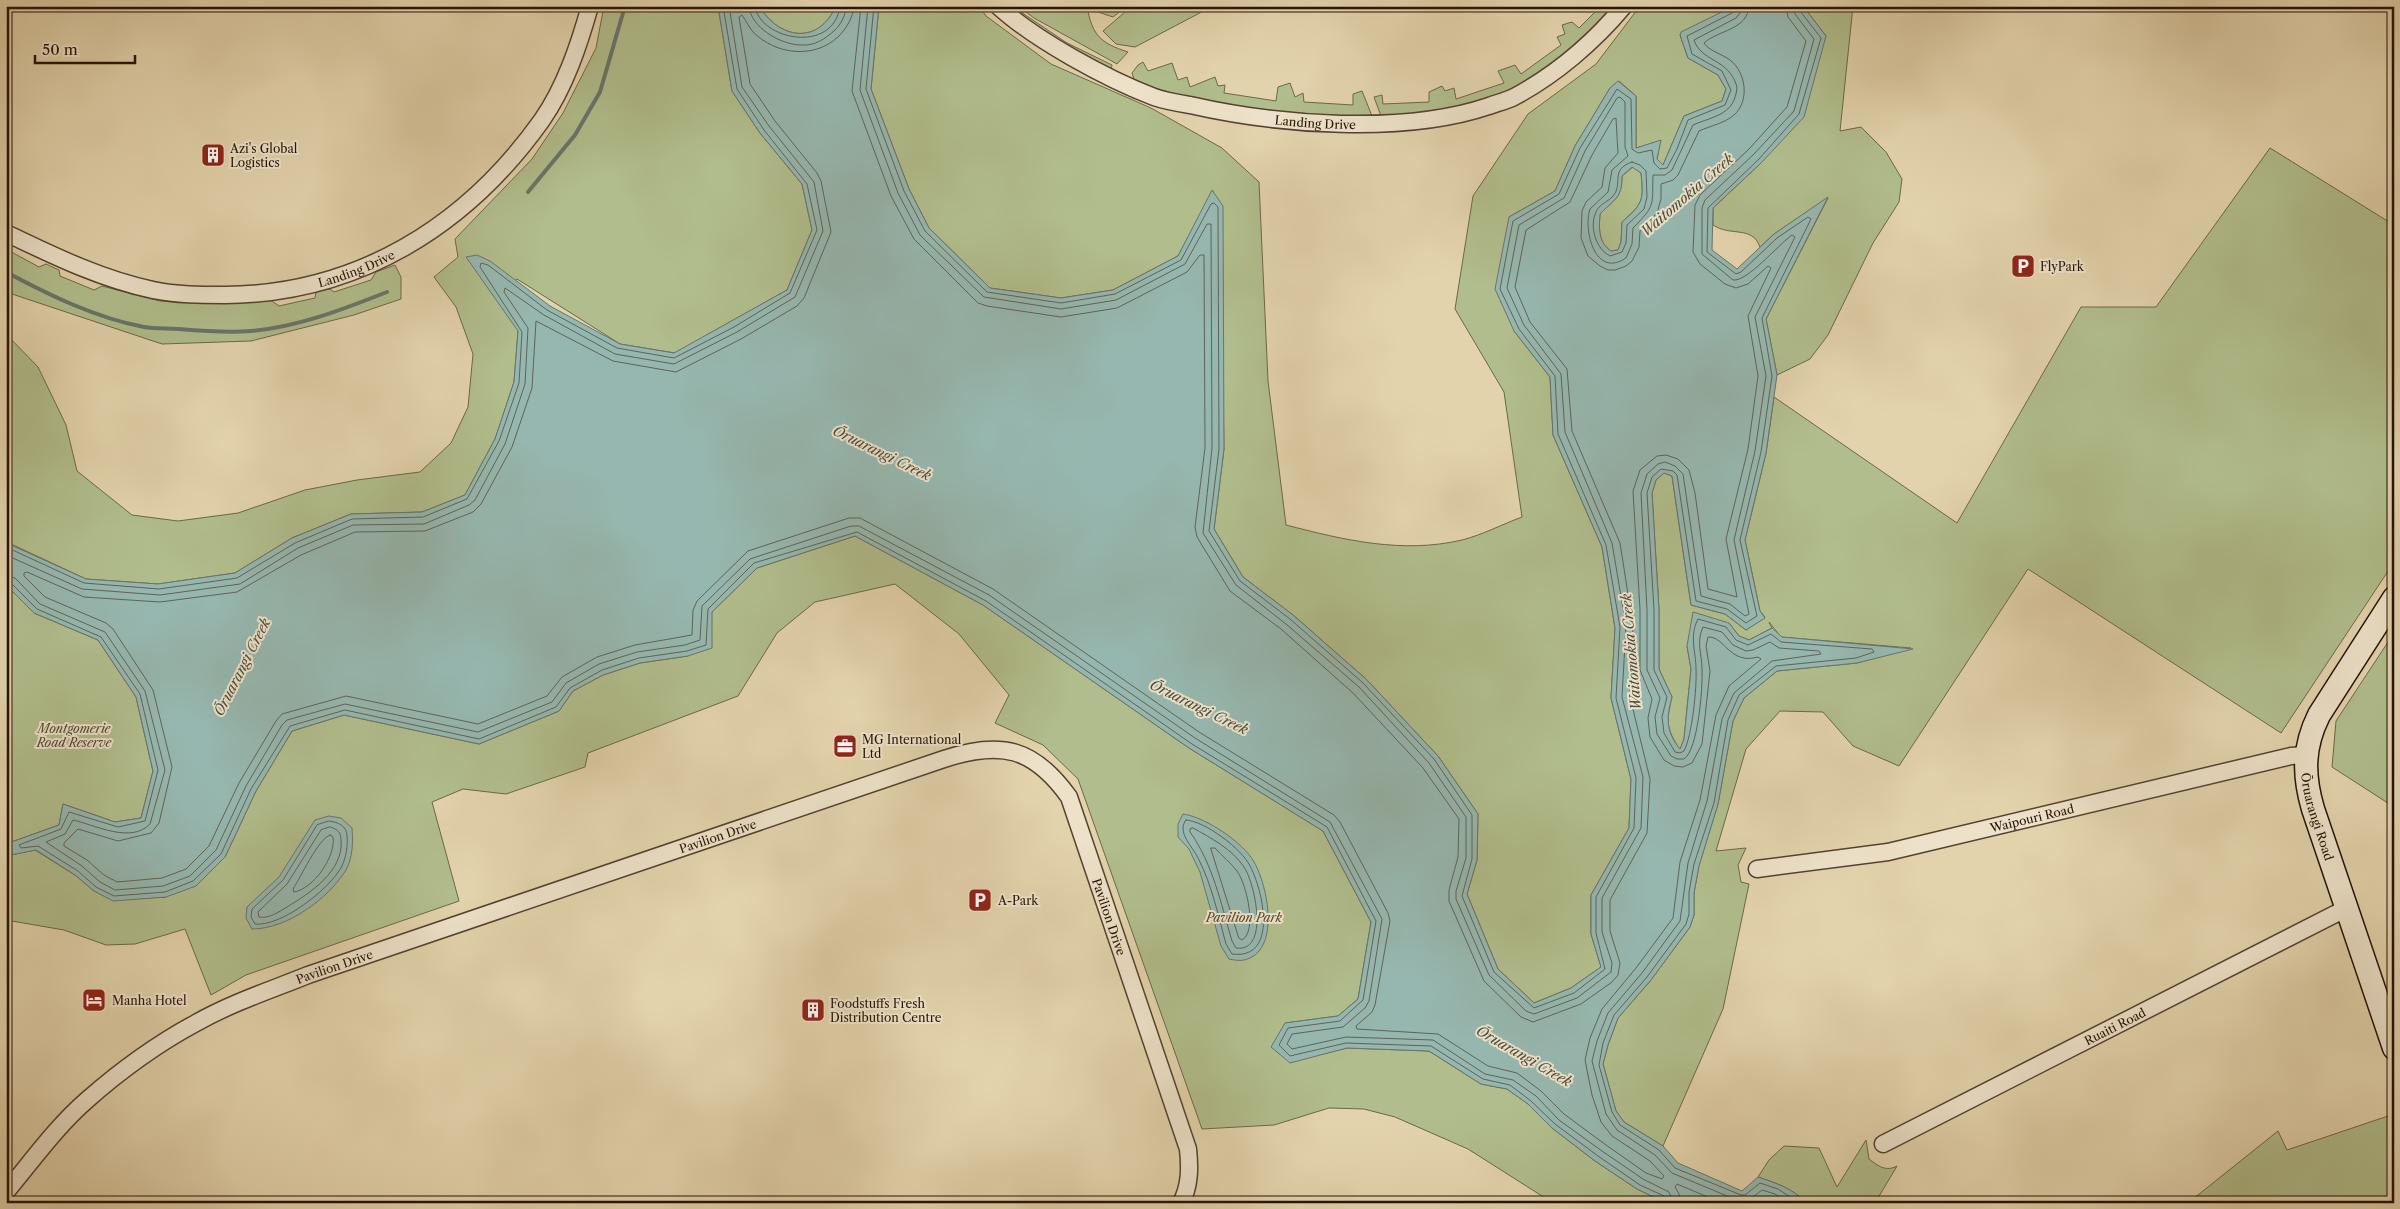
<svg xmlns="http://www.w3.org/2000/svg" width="2400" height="1209" viewBox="0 0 2400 1209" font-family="'Libre Caslon Text',serif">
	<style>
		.green { fill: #b1bd8c; stroke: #6a6848 }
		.water { fill: #96b7af; stroke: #68756a; fill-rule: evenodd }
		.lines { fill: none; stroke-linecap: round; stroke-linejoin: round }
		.shore { stroke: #5d6459; stroke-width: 1 }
		.stream { stroke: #68756a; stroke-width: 4 }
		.street-casing { stroke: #54422d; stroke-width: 19 }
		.secondary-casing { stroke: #241203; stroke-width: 25 }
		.street { stroke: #ede2c9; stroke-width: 16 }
		.secondary { stroke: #ede2c9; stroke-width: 22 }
		.labels { text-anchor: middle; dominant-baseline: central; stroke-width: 4; stroke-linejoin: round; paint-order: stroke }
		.street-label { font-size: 12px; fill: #241203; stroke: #ede2c9 }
		.poi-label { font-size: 12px; fill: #241203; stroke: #ede2c9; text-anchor: start }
		.park-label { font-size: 12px; font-style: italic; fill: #4e452c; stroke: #ede2c9 }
		.water-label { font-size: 14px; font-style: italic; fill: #4c4c3f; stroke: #ede2c9 }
	</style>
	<rect width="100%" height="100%" fill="#e3d3ac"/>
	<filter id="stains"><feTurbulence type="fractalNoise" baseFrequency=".004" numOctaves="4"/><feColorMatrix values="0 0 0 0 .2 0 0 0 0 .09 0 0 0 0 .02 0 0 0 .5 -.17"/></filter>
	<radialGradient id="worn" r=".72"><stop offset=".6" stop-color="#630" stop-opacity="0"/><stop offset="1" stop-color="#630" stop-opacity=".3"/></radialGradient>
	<!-- green -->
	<g class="green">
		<path d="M604 6H718L732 91 760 133 802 184 812 230 787 290 675 353 620 344 517 279 513 284 518 331 514 382 495 439 465 495 422 512 351 514 292 538 235 573 158 584 86 579 11 544 6 535V334L38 367 66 425 77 471 132 515 178 521 238 513 305 490 357 480 420 472 451 443 468 407 473 354 456 307 434 277 458 257 455 239 532 159 563 113 596 48Z"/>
		<path d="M759 6H836C818 46 779 39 759 6Z"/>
		<path d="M879 6H979L986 16 1051 64 1151 108 1222 148 1259 182 1268 381 1286 525C1344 540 1402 554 1462 540 1482 535 1503 524 1522 517L1504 392 1455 309 1473 196 1528 114 1596 64 1640 6H1734L1680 35 1688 58 1718 75 1726 89 1722 101 1684 116 1663 165 1657 160 1660 141 1636 148V96L1619 81 1610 88 1575 146 1555 191 1509 217 1514 331 1550 377 1553 435 1602 547 1615 628 1611 698 1631 779 1629 828 1591 895V934L1601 967 1571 988 1534 1003 1498 969 1467 894 1477 860 1478 814 1438 756 1366 679 1293 615 1243 577 1214 529 1224 449 1222 335 1213 191 1178 256 1113 290 1061 298 990 288 929 228 909 189 871 89Z"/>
		<path d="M1006 6H1012L1067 43 1112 65 1111 71 1093 63Z"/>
		<path d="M1018 6H1087C1092 35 1100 43 1128 52L1117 64 1034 18Z"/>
		<path d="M1092 6H1127L1113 17 1092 10Z"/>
		<path d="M1132 6H1213L1135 47 1116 44 1103 31Z"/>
		<path d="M1601 6H1617L1585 39 1517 90 1456 111 1381 116 1374 97 1382 95 1383 104 1429 102V92L1442 86 1445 91 1454 88 1456 99 1504 83 1498 71 1515 65 1521 74 1561 45 1557 37 1565 34 1562 25 1572 22 1579 28Z"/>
		<path d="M1803 6H1853L1840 131 1861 127 1886 152 1902 179 1899 202 1873 243 1828 335 1810 359 1777 375 1766 319 1828 198 1774 234 1760 247C1752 225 1731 237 1713 225V208L1762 162 1826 36Z"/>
		<path d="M1143 62 1148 71 1172 63 1178 80 1187 77 1190 87 1215 77 1218 86 1225 85 1224 93 1276 101 1278 87 1290 83 1295 97 1303 93 1304 102 1353 105V94L1362 91 1372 116C1315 116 1260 111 1204 100 1180 95 1156 90 1134 79L1132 73 1138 65Z"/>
		<path d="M2270 148 2394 225V562L2281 733 2028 569 1899 766 1853 746 1823 712 1780 711 1746 749 1716 851 1746 848 1738 865 1741 882 1749 884 1723 1009 1663 1146 1624 1122 1616 1111 1603 1064 1608 1045 1618 1018 1651 980 1690 927 1694 915V893L1699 865 1718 804 1733 721 1744 698 1777 671 1857 663 1911 648 1781 637 1769 622 1772 628 1749 640 1739 636 1729 623 1687 646 1691 669 1684 739 1680 750C1666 728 1666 722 1672 697L1659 669V610L1652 493 1656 480 1664 473 1672 476 1691 605 1725 614 1746 630 1765 617 1760 611 1745 540 1766 453 1774 397 1957 523 2081 307H2156Z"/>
		<path d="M1633 167 1641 173C1644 201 1643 203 1622 222L1621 242 1618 250 1611 251C1598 242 1599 229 1600 214 1614 199 1622 199 1622 176Z"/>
		<path d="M6 249 39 267 46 264 59 270 60 276 94 290 102 286 160 301 228 303 272 301 279 306 315 298 316 292 330 289 334 292 371 280 376 272 395 265 401 277V299L354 315 251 341 162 344 6 292Z"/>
		<path d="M855 536 983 605 1189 748 1323 831 1371 922 1358 999 1338 1016 1285 1023 1290 1062 1347 1048 1429 1051 1481 1084 1507 1089 1528 1104 1552 1128 1595 1161 1637 1189 1666 1203H1553L1468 1149 1395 1117 1364 1109 1329 1108 1274 1125 1202 1129 1078 779 1043 745 995 723 1009 695 959 634 895 584 815 602 777 633 738 696 588 753 585 767 506 794 463 789 432 802 459 901 246 975 211 995 185 929 135 944 106 945 64 930 6 920V856L35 850 75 875 94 891 142 898 166 897 225 857 256 791 292 731 344 715 479 744 559 711 573 691 603 675 640 663 688 656 712 612 757 568Z"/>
		<path d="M6 585 34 613 98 640 136 697 153 771 141 818 115 822 63 804 59 825 6 844Z"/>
		<path d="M2394 633V807L2332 767 2336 721Z"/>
		<path d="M2394 1114V1196L2374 1203H2188L2278 1131 2287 1150Z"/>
		<path d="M1866 1140 1869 1159C1878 1166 1886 1172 1897 1166L1875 1203H1806C1794 1189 1776 1183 1758 1177L1769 1160 1784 1146 1819 1148 1837 1187Z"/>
	</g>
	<!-- water -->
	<g class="water">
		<path d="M718 6H759C779 39 818 46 836 6H879L871 89 909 189 929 228 990 288 1061 298 1113 290 1178 256 1212 190 1223 206 1224 449 1214 529 1243 577 1293 615 1366 679 1438 756 1478 814 1477 860 1467 894 1498 969 1534 1003 1571 988 1601 967 1591 934V895L1629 828 1631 779 1611 698 1615 628 1602 547 1553 435 1550 377 1514 331 1495 289 1509 217 1555 191 1575 146 1610 88 1618 81 1636 96V148L1661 140 1657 159 1663 165 1684 116 1722 101 1726 89 1718 75 1688 58 1680 35 1681 32 1734 6H1803L1826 36 1804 117 1762 162 1713 208 1712 250 1737 269 1774 234 1828 197 1766 319 1777 375 1766 453 1745 540 1760 611 1765 618 1746 630 1725 614 1691 605 1672 476 1664 473 1656 480 1652 493 1659 610V669L1672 697C1666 718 1666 732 1680 749L1684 739 1691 669 1687 646 1693 612 1729 623 1739 636 1749 640 1772 628 1782 637 1913 649 1857 663 1777 671 1744 698 1733 721 1718 804 1699 866 1694 893V915L1690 927 1651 980 1618 1018 1608 1045 1603 1064 1616 1111 1624 1122 1663 1146 1678 1163 1742 1191 1758 1177C1776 1183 1794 1189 1806 1203H1666L1637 1189 1595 1161 1552 1128 1528 1104 1507 1089 1481 1084 1429 1051 1347 1048 1290 1063 1271 1047 1285 1023 1338 1016 1358 999 1371 922 1323 831 1189 748 983 605 855 536 757 568 712 612V648L688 656 640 663 603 675 573 691 559 711 479 744 344 715 292 731 256 791 225 857 196 886 166 897 113 901 94 891 75 875 36 850 6 856V844L59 825 63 804 115 822 141 818 153 771 136 697 98 640 34 613 6 585V535L11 545 86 579 158 584 235 573 292 538 351 514 422 512 465 495 495 439 514 382 518 331 466 257 477 255 490 261 550 306 620 344 674 353 787 290 812 230 802 184 760 133 732 91ZM1632 167 1641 173C1644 200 1643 204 1622 222L1621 242 1618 250 1611 251C1598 242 1599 229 1600 214 1614 199 1622 199 1622 176Z"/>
		<path d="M1183 814C1205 817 1243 842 1254 862 1268 886 1281 952 1244 960 1240 961 1233 960 1229 959L1221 946 1200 872 1189 849 1178 837V824Z"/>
		<path d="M329 816 341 818 352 828C353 842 353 857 346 870 328 899 287 929 252 929L246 918 247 907 279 877 315 820Z"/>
	</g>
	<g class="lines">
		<!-- shore -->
		<g class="shore">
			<path d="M749 6C750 27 781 45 801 45 815 46 825 39 835 30 841 24 846 15 846 6"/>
			<path d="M755 6C759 40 834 55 840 6"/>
			<path d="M854 6C853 18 846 29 838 37 814 59 776 55 753 32 749 27 746 21 742 15L739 17 750 84 775 121 817 173 821 181 831 232 804 298 797 306 741 339 676 372 613 361 536 321 532 388 512 447 481 504 473 512 425 531 355 532 301 555 237 592 160 602 84 597 27 572 24 573V576L45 597 106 623 113 629 153 690 172 767 159 823 151 833 118 841 78 829 64 843V846L87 860 104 875 117 882 162 878 186 869 209 846 239 783 276 721 282 714 346 696 478 724 547 696 562 677 597 657 635 645 692 635 693 610 697 601 748 551 849 518H860L993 589 1199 732 1334 815 1340 822 1388 913 1390 921 1375 1005 1372 1012 1356 1026 1357 1029 1438 1034 1488 1066 1517 1073 1541 1091 1564 1114 1606 1145 1646 1173 1662 1179 1664 1176 1650 1161 1612 1136 1601 1122 1592 1095 1585 1060 1590 1038 1602 1009 1636 968 1673 918 1680 862 1700 800 1716 715 1729 686 1761 659 1758 657C1729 665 1725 636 1708 637L1706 646 1710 671 1702 744 1692 763 1683 767 1674 766 1664 760 1650 737 1648 718 1652 699 1640 670V610L1633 491 1640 470 1657 456 1666 455 1678 459 1689 470 1695 493 1708 589 1737 597 1726 539 1748 449 1758 376 1748 316 1771 268 1768 266 1748 284 1736 288 1725 284 1700 264 1693 252 1695 205 1700 195 1749 149 1787 107 1806 41 1788 17 1786 6"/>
			<path d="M861 6 852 91 891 196 914 239 978 303 987 306 1061 317 1117 308 1187 272 1200 255H1204L1205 448 1195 527 1197 537 1230 591 1281 629 1353 693 1423 768 1459 819 1458 857 1449 890V901L1484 981 1521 1017 1533 1022 1581 1004 1612 982 1618 975 1620 963 1610 931V900L1647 833 1650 779 1630 697 1633 626 1620 543 1572 431 1567 369 1530 322 1515 287 1526 230 1570 202 1592 155 1613 119 1616 118 1618 153 1605 168 1602 187 1586 202 1582 211 1581 238 1588 256 1600 266 1608 270H1615L1626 266 1632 261 1639 247 1640 231 1657 213 1661 199V184L1673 180 1678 175 1699 131C1710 126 1725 123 1734 115 1750 101 1746 72 1730 60 1722 54 1709 51 1704 43 1718 30 1748 30 1749 6"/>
			<path d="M868 6 860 90 898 193 920 235 984 297 1061 309 1116 300 1185 264 1207 224H1211L1212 448 1203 533 1236 585 1286 624 1359 687 1429 763 1466 817V858L1456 891V899L1489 975 1526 1011 1534 1014 1577 998 1611 972 1612 963 1602 932V898L1641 828 1643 777 1622 697 1626 626 1612 543 1565 432 1561 374 1524 325 1507 288 1519 225 1564 198 1585 151 1617 98 1620 97 1625 102V147L1628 156 1612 170 1608 192 1590 209C1583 230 1595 279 1626 258L1632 244 1633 228C1656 205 1652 205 1653 175H1665L1672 170 1693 125C1714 116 1735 115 1737 87 1729 58 1701 62 1694 40L1736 18 1740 13 1741 6"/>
			<path d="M874 6 866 89 904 191 925 231 987 292 1061 303 1115 294 1181 260 1211 204 1214 203 1218 207 1219 449 1209 531 1240 581 1290 619 1363 683 1434 759 1472 815V859L1462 896 1494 972 1534 1008 1574 993 1605 969 1596 933V897L1634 828 1636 778 1616 698 1620 627 1606 545 1558 434 1555 376 1519 329 1500 289 1513 221 1559 194 1580 148 1617 89 1631 99 1632 149 1638 153 1652 150 1654 163 1660 169 1667 168 1677 149 1688 120 1725 105 1731 90 1722 71 1692 54 1687 36 1732 13 1735 6"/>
			<path d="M1799 6 1800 11 1821 38 1799 114 1759 159 1708 208 1707 252 1736 274 1741 272 1777 238 1808 217 1811 219 1762 318 1772 376 1761 452 1740 540 1757 616 1746 623 1727 609 1696 601 1677 475 1673 471 1661 469 1652 477 1647 493 1654 610V670L1667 697 1662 717 1664 733 1675 752 1680 753 1684 751C1692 736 1697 688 1696 669 1696 652 1689 636 1698 619L1726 627 1736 640 1748 645 1771 634 1781 642 1872 649 1874 652 1856 658 1776 666 1739 695 1728 720 1714 803 1694 864 1689 892V914L1686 924 1647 977 1614 1015 1603 1043 1599 1065 1612 1112 1620 1125 1659 1150 1675 1168 1741 1195H1745L1760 1183 1778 1189 1799 1203"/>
			<path d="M1632 162 1640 165 1646 171 1647 197 1644 209 1627 225 1626 243 1622 252 1610 256C1596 249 1589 227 1596 212 1599 204 1608 202 1613 196 1624 183 1609 170 1632 162Z"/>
			<path d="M6 547 84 583 159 589 237 578 295 543 352 519 423 517 467 499 499 441 519 383 522 332 480 267 481 263 488 265 547 310 617 348 674 358 734 327 790 293 817 230 807 184 764 130 737 89 723 6"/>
			<path d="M6 555 82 589 160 595 240 584 298 548 353 525 424 524 469 505 475 500 505 444 525 384 528 328 504 292 505 288 544 315 615 354 674 364 737 332 795 297 823 231 814 182 769 126 742 87 729 6"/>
			<path d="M6 576 15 578 40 604 105 632 145 691 165 770 150 824C131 844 95 825 73 820L65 834 46 842 82 866 100 882 115 890 163 886 190 876 216 850 246 786 282 725 287 720 345 704 478 732 552 702 566 683 599 664 637 652 685 645 700 640 702 606 750 559 851 526H859L989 595 1195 738 1330 822 1382 919 1369 1001 1365 1008 1343 1027 1292 1034 1287 1044 1292 1049 1346 1037 1433 1040 1485 1074 1513 1080 1536 1096 1559 1120 1602 1151 1643 1179 1669 1192 1673 1203"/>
			<path d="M6 582 12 584 37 609 101 637 140 694 158 770 145 821 118 827 69 812 61 829 19 845 21 848 38 846 78 871 96 887 114 896 165 892 193 881 221 854 251 789 290 726 345 710 479 739 556 707 570 688 602 670 639 658 687 651 706 645 708 609 754 563 857 532 986 601 1192 744 1327 827 1376 921 1363 1000 1340 1021 1288 1028 1279 1045 1290 1056 1346 1043 1431 1046 1483 1079 1510 1085 1531 1101 1555 1124 1598 1156 1640 1185 1664 1196 1667 1203"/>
			<path d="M1186 820C1205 821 1242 849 1250 866 1263 890 1279 960 1232 954L1226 944C1218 915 1212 885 1198 858 1193 847 1176 832 1186 820Z"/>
			<path d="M329 821C338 822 347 826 347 836 348 846 346 857 342 866 330 889 281 927 255 924L251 917 252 909 283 880 317 825Z"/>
			<path d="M330 827C338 829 341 833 341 840 344 871 310 893 287 907 279 912 268 919 259 917L258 912 287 884 321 830Z"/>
			<path d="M1193 828C1211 838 1232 849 1244 867 1255 883 1270 953 1236 948L1232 941C1221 904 1213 864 1190 832V829Z"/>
			<path d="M330 835 333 837C336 857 313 889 294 892L293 889C301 877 318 839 330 835Z"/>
			<path d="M1211 848H1215C1222 856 1231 863 1237 871 1246 883 1258 931 1242 940L1239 938Z"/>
			<path d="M1681 1203 1679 1194 1675 1187 1677 1184 1722 1203"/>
			<path d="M1789 1203 1775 1194 1762 1190 1748 1201H1739L1672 1173 1655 1155 1617 1130 1606 1114 1592 1061 1597 1041 1608 1013 1642 973 1680 921 1688 863 1707 801 1722 719 1734 693 1772 661 1821 654 1819 651 1779 648 1770 642 1753 650 1746 651 1733 645 1722 632 1703 627C1696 642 1702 655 1702 669 1703 687 1698 750 1684 759H1677L1671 756 1657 734 1655 717 1660 698 1647 670V610L1641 493 1647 474 1658 464 1665 462 1675 466 1683 474 1701 596 1730 604 1745 616 1749 614 1734 540 1755 451 1766 376 1755 317 1795 237 1792 235C1778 245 1747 282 1733 280L1702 254V208L1705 200 1754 154 1794 111 1814 39 1795 14 1793 6"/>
		</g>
		<!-- stream -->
		<g class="stream">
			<path d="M528 192 575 135 600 92 625 6"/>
			<path d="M6 272C49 295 96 318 144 327 155 329 167 328 179 329 202 331 228 333 251 331 298 327 344 309 387 292"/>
		</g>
		<!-- street casing -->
		<g class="street-casing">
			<g id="street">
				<path id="s1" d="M998 6C1035 40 1107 79 1154 97 1165 101 1178 103 1190 105 1278 125 1403 135 1489 106 1497 103 1506 101 1514 97 1555 75 1594 42 1624 6"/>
				<path id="s2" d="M6 233C54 256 101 279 153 290 177 295 201 295 225 295 357 294 466 227 542 120 565 87 579 45 590 6"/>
				<path id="s3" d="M1757 869 1888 852 2291 756 2305 755"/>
				<path id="s4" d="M1883 1144 2347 908"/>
				<path id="s5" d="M6 1192C32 1161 56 1127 87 1100 120 1071 157 1044 196 1023 231 1003 271 990 308 975L944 759C1001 740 1034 748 1069 797L1188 1149C1190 1168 1190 1186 1181 1203"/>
			</g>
		</g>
		<!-- secondary casing -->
		<g class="secondary-casing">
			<g id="secondary">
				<path id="s6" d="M2394 598 2319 715C2303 747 2303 775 2313 809L2394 1048"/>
			</g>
		</g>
		<!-- street -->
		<use href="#street" class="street"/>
		<!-- secondary -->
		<use href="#secondary" class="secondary"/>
	</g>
	<!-- icons -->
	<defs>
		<g id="building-square" transform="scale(1.25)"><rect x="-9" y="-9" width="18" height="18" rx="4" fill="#8f2418" stroke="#ede2c9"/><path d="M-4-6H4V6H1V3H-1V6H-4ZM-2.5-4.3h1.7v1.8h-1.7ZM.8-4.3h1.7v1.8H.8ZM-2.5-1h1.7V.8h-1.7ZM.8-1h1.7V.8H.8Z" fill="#fff"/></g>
		<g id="parking-square" transform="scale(1.25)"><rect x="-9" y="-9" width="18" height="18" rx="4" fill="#8f2418" stroke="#ede2c9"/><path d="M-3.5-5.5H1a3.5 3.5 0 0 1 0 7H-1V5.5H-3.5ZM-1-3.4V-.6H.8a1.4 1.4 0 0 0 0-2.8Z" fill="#fff"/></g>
		<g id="office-square" transform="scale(1.25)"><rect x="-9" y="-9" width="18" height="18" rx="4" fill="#8f2418" stroke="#ede2c9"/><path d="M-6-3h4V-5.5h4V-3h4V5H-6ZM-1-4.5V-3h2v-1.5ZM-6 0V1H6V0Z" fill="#fff"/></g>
		<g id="hotel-square" transform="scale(1.25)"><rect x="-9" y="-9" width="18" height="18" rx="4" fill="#8f2418" stroke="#ede2c9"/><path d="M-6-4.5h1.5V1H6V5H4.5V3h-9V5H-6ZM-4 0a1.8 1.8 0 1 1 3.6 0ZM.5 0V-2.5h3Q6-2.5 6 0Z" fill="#fff"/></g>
	</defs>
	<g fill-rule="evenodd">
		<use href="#building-square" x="213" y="155"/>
		<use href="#parking-square" x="2023" y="266"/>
		<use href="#office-square" x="845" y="746"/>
		<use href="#parking-square" x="980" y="900"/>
		<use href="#hotel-square" x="94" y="1000"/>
		<use href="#building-square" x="813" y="1010"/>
	</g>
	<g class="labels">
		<!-- street labels -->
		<g class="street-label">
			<text stroke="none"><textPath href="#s1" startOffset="345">Landing Drive</textPath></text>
			<text stroke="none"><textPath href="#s2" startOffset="365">Landing Drive</textPath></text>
			<text stroke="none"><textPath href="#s6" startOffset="244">Ōruarangi Road</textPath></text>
			<text stroke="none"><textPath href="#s3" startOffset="280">Waipouri Road</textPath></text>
			<text stroke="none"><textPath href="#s5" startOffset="811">Pavilion Drive</textPath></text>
			<text stroke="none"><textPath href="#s5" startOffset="1320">Pavilion Drive</textPath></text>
			<text stroke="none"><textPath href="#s5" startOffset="406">Pavilion Drive</textPath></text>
			<text stroke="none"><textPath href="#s4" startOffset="260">Ruaiti Road</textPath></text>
		</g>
		<!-- poi labels -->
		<g class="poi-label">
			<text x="230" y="148">Azi's Global<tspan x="230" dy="14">Logistics</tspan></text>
			<text x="2040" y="266">FlyPark</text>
			<text x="862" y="739">MG International<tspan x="862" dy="14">Ltd</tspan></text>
			<text x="998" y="900">A-Park</text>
			<text x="112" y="1000">Manha Hotel</text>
			<text x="830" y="1003">Foodstuffs Fresh<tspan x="830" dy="14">Distribution Centre</tspan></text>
		</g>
		<!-- park labels -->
		<g class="park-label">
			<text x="74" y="728">Montgomerie<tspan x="74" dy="14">Road Reserve</tspan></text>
			<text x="1244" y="917">Pavilion Park</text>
		</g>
		<!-- water labels -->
		<g class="water-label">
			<text transform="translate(1687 195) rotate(-41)">Waitomokia Creek</text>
			<text transform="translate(882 453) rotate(26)">Ōruarangi Creek</text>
			<text transform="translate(1631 652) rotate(-95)">Waitomokia Creek</text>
			<text transform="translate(242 667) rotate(-63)">Ōruarangi Creek</text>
			<text transform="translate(1199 707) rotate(26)">Ōruarangi Creek</text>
			<text transform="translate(1524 1056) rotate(30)">Ōruarangi Creek</text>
		</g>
	</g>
	<!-- margin -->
	<rect width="2400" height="1209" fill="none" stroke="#e3d3ac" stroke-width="25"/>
	<rect x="8" y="8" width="2385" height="1194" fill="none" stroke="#241203" stroke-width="2.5"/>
	<rect x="12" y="12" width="2375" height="1184" fill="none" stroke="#241203"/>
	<!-- scale -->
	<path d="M35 55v8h100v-8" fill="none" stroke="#241203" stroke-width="2.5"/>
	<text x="42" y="55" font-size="15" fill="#241203" stroke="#ede2c9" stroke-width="4" paint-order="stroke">50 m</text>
	<rect width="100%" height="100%" filter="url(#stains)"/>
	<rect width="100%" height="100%" fill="url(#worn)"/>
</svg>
